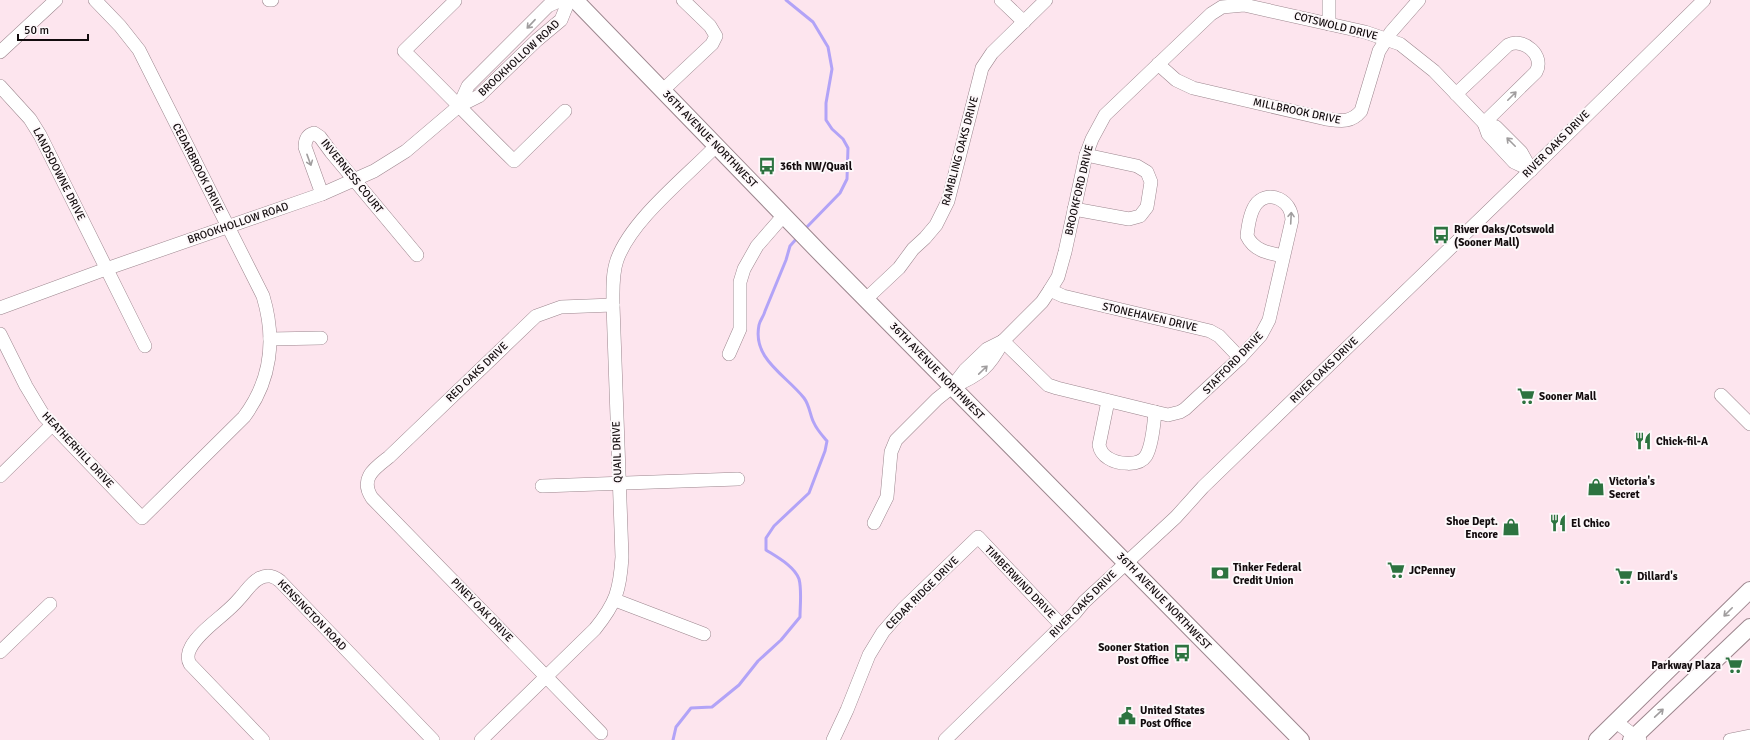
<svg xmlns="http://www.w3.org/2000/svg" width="1750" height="740" viewBox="0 0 1750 740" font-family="Signika,sans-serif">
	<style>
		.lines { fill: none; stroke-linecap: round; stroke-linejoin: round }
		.stream { stroke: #b2a3f7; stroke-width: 3 }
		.minor-casing { stroke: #9c868e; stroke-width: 14 }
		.major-casing { stroke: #9c868e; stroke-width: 18 }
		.minor { stroke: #fff; stroke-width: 13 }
		.major { stroke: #fff; stroke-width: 16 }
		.oneway { stroke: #a09d9e }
		.labels { text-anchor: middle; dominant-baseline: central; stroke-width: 4; stroke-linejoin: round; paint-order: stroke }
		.street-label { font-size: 11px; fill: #120b0d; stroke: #fdf8fa }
		.poi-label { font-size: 11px; font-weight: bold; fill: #120b0d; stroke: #fdf8fa; text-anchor: start }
	</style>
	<rect width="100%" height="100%" fill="#fde5ee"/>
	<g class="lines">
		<!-- stream -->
		<g class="stream">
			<path d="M786 0 813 22 828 47 832 69 826 103V120L832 129 843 139 848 148 847 179 840 193 804 230"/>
			<path d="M673 740 676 727 691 708 712 707 739 685 758 661 781 640 800 617C800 606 802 590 799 579 794 566 777 557 766 550V538L774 526 809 493 825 451 827 441C822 435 817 430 814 423 810 416 810 406 804 398 786 375 752 359 759 325 760 320 764 316 765 311L786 260 790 246 798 237"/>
		</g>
		<!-- minor casing -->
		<g class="minor-casing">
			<g id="minor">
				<path d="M269 0H272"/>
				<path d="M1001 0 1024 22"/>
				<path d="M455 1 404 51C441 87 477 125 514 161L565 111"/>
				<path d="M1329 24V0"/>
				<path d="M0 52 56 0"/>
				<path d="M1158 64 1176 80 1193 88 1326 119C1341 121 1351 123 1361 111L1379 51 1391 32 1419 0"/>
				<path d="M0 86 30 119 40 135 145 346"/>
				<path d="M662 91 712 44 716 36 710 26 683 0"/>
				<path d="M1456 94 1508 45C1524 37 1545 56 1536 72L1484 123"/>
				<path d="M459 106 468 86 548 6 561 0"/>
				<path d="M1484 123 1496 127 1521 152 1531 170"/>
				<path d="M322 194 305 147C305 141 307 135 314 133L320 137 331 152 417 255"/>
				<path d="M1074 209 1129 219 1140 216 1147 207 1151 182 1147 172 1137 166 1086 155"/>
				<path d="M1050 290 1063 296 1210 331 1219 336 1240 358"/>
				<path d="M866 299 899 268 913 249 925 238 936 225 948 201 982 68 992 53 1046 0"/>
				<path d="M0 308 106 269 322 194 374 171 406 151 459 106 479 96 537 40 561 20 569 0"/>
				<path d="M0 334 26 386 44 416 142 518 244 417C271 381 276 339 263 296L139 50 120 26 95 0"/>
				<path d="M270 339 321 338"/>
				<path d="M1003 341 1048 385 1057 388 1155 412 1168 415 1180 412 1185 409 1240 358 1261 335 1269 320 1292 220C1292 201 1270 189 1257 203 1250 211 1248 226 1247 236 1254 251 1269 253 1283 256"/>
				<path d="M729 354 740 329V282L744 269 757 246 784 215"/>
				<path d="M952 387C980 375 989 368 1003 341"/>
				<path d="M1721 395 1750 424"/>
				<path d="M1108 401 1099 445C1100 450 1103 455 1108 458 1117 464 1139 467 1146 456 1152 446 1154 424 1155 412"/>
				<path d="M0 476 52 425"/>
				<path d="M542 486 738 479"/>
				<path d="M874 523 887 497 891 452 896 440 937 399 952 387 965 370 987 349 1003 341 1042 302 1050 290 1058 277 1065 252 1086 155 1092 139 1105 115 1211 14 1222 7 1244 5 1365 32 1400 44 1434 71 1484 123 1488 134 1514 162 1531 170"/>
				<path d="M615 600 704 634"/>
				<path d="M0 652 50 604"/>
				<path d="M1616 722 1640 740"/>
				<path d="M601 733 372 498C359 478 375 468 389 457L536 316 561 307 613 305"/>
				<path d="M263 740 190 664C187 659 188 652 191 647 201 629 226 615 239 599 246 592 251 582 260 578 268 574 274 576 280 581L433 740"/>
				<path d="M481 740 595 629C616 603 620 590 622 557L613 305C613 290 612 274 617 260 631 220 686 177 716 146"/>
				<path d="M833 740 847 710 869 655 883 632 903 609 978 537 1062 626"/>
				<path d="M945 740 1075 613 1084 602 1176 517 1203 487 1531 170 1704 0"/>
				<path d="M1730 740 1750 736"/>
			</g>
		</g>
		<!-- major casing -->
		<g class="major-casing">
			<g id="major">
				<path d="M575 0 822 255 1301 740"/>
				<path d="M1597 740 1750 590"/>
				<path d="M1631 740 1750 627"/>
			</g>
		</g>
		<!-- minor -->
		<use href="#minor" class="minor"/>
		<!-- major -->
		<use href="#major" class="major"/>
	</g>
	<!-- one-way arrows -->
	<defs><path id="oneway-shaft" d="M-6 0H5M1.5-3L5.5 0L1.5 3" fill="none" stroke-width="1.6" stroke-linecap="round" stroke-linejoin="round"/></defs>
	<g class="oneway">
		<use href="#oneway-shaft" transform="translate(531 24) rotate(133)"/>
		<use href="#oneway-shaft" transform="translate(1512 96) rotate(-45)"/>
		<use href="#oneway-shaft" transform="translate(1511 142) rotate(-135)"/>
		<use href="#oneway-shaft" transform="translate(309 160) rotate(70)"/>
		<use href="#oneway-shaft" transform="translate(1291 218) rotate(-87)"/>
		<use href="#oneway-shaft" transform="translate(983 370) rotate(-44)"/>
		<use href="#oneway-shaft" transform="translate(1728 612) rotate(135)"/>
		<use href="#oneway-shaft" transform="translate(1659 713) rotate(-43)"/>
	</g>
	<!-- icons -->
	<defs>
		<g id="bus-bare" transform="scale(1.38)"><path d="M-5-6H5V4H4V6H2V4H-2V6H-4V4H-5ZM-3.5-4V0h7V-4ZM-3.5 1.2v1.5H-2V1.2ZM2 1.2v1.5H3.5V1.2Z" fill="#2d7340" stroke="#fdf8fa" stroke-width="2.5" paint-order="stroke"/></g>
		<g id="supermarket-bare" transform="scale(1.38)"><path d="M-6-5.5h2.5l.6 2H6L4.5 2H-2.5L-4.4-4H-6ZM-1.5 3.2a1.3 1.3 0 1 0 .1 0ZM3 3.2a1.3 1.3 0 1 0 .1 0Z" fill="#2d7340" stroke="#fdf8fa" stroke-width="2.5" paint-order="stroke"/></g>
		<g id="restaurant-bare" transform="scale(1.38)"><path d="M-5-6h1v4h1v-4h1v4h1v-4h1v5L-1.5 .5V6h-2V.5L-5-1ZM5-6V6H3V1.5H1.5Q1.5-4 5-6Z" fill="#2d7340" stroke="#fdf8fa" stroke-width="2.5" paint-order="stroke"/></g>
		<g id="shop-bare" transform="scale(1.38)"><path d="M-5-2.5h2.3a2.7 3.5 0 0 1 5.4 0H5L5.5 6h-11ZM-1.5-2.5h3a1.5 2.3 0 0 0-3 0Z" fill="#2d7340" stroke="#fdf8fa" stroke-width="2.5" paint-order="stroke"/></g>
		<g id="bank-bare" transform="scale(1.38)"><path d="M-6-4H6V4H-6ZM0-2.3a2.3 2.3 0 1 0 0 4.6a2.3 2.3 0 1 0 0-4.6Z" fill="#2d7340" stroke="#fdf8fa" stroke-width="2.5" paint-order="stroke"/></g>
		<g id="civic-bare" transform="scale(1.38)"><path d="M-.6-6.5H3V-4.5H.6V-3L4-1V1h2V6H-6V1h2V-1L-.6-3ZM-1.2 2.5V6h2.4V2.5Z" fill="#2d7340" stroke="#fdf8fa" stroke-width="2.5" paint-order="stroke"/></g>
	</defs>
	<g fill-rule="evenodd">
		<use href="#bus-bare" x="767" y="166"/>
		<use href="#bus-bare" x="1441" y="235"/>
		<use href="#supermarket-bare" x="1526" y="396"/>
		<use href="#restaurant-bare" x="1643" y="441"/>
		<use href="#shop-bare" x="1596" y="487"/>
		<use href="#restaurant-bare" x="1558" y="523"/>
		<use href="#shop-bare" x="1511" y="527"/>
		<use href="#supermarket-bare" x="1396" y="570"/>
		<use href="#bank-bare" x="1220" y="573"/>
		<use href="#supermarket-bare" x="1624" y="576"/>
		<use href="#bus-bare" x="1182" y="653"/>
		<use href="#supermarket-bare" x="1734" y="665"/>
		<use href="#civic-bare" x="1127" y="716"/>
	</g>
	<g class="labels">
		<!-- street labels -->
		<g class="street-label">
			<text transform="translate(1336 26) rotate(14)">COTSWOLD DRIVE</text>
			<text transform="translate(519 58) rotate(-43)">BROOKHOLLOW ROAD</text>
			<text transform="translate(1297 111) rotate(12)">MILLBROOK DRIVE</text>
			<text transform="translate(710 139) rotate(46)">36TH AVENUE NORTHWEST</text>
			<text transform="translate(1556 144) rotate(-45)">RIVER OAKS DRIVE</text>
			<text transform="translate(960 151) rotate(-75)">RAMBLING OAKS DRIVE</text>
			<text transform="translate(198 168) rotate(63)">CEDARBROOK DRIVE</text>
			<text transform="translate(59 174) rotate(63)">LANDSDOWNE DRIVE</text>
			<text transform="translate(352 176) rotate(51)">INVERNESS COURT</text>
			<text transform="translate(1079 190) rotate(-77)">BROOKFORD DRIVE</text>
			<text transform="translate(238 223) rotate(-19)">BROOKHOLLOW ROAD</text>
			<text transform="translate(1150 317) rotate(13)">STONEHAVEN DRIVE</text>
			<text transform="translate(1233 363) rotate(-46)">STAFFORD DRIVE</text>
			<text transform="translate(1324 370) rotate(-44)">RIVER OAKS DRIVE</text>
			<text transform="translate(937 371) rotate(46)">36TH AVENUE NORTHWEST</text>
			<text transform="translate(477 372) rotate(-44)">RED OAKS DRIVE</text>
			<text transform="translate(78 450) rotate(47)">HEATHERHILL DRIVE</text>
			<text transform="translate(617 452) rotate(-92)">QUAIL DRIVE</text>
			<text transform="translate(1020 582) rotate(46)">TIMBERWIND DRIVE</text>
			<text transform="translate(922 593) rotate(-45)">CEDAR RIDGE DRIVE</text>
			<text transform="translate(1164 601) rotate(46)">36TH AVENUE NORTHWEST</text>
			<text transform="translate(1083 604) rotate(-45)">RIVER OAKS DRIVE</text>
			<text transform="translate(482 610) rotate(46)">PINEY OAK DRIVE</text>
			<text transform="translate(312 615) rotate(46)">KENSINGTON ROAD</text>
		</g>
		<!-- poi labels -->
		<g class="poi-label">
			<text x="780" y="166">36th NW/Quail</text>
			<text x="1454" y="229">River Oaks/Cotswold<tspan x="1454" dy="13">(Sooner Mall)</tspan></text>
			<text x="1539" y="396">Sooner Mall</text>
			<text x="1656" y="441">Chick-fil-A</text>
			<text x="1609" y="481">Victoria's<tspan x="1609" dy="13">Secret</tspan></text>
			<text x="1498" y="521" text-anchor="end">Shoe Dept.<tspan x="1498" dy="13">Encore</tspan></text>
			<text x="1571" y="523">El Chico</text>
			<text x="1233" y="567">Tinker Federal<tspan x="1233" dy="13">Credit Union</tspan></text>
			<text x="1409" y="570">JCPenney</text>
			<text x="1637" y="576">Dillard's</text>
			<text x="1169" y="647" text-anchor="end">Sooner Station<tspan x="1169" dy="13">Post Office</tspan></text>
			<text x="1721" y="665" text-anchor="end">Parkway Plaza</text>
			<text x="1140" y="710">United States<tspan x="1140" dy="13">Post Office</tspan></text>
		</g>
	</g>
	<!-- scale -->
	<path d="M18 34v6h70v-6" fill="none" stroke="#120b0d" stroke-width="2"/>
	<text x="24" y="34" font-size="12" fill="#120b0d" stroke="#fdf8fa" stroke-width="3" paint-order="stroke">50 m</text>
</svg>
